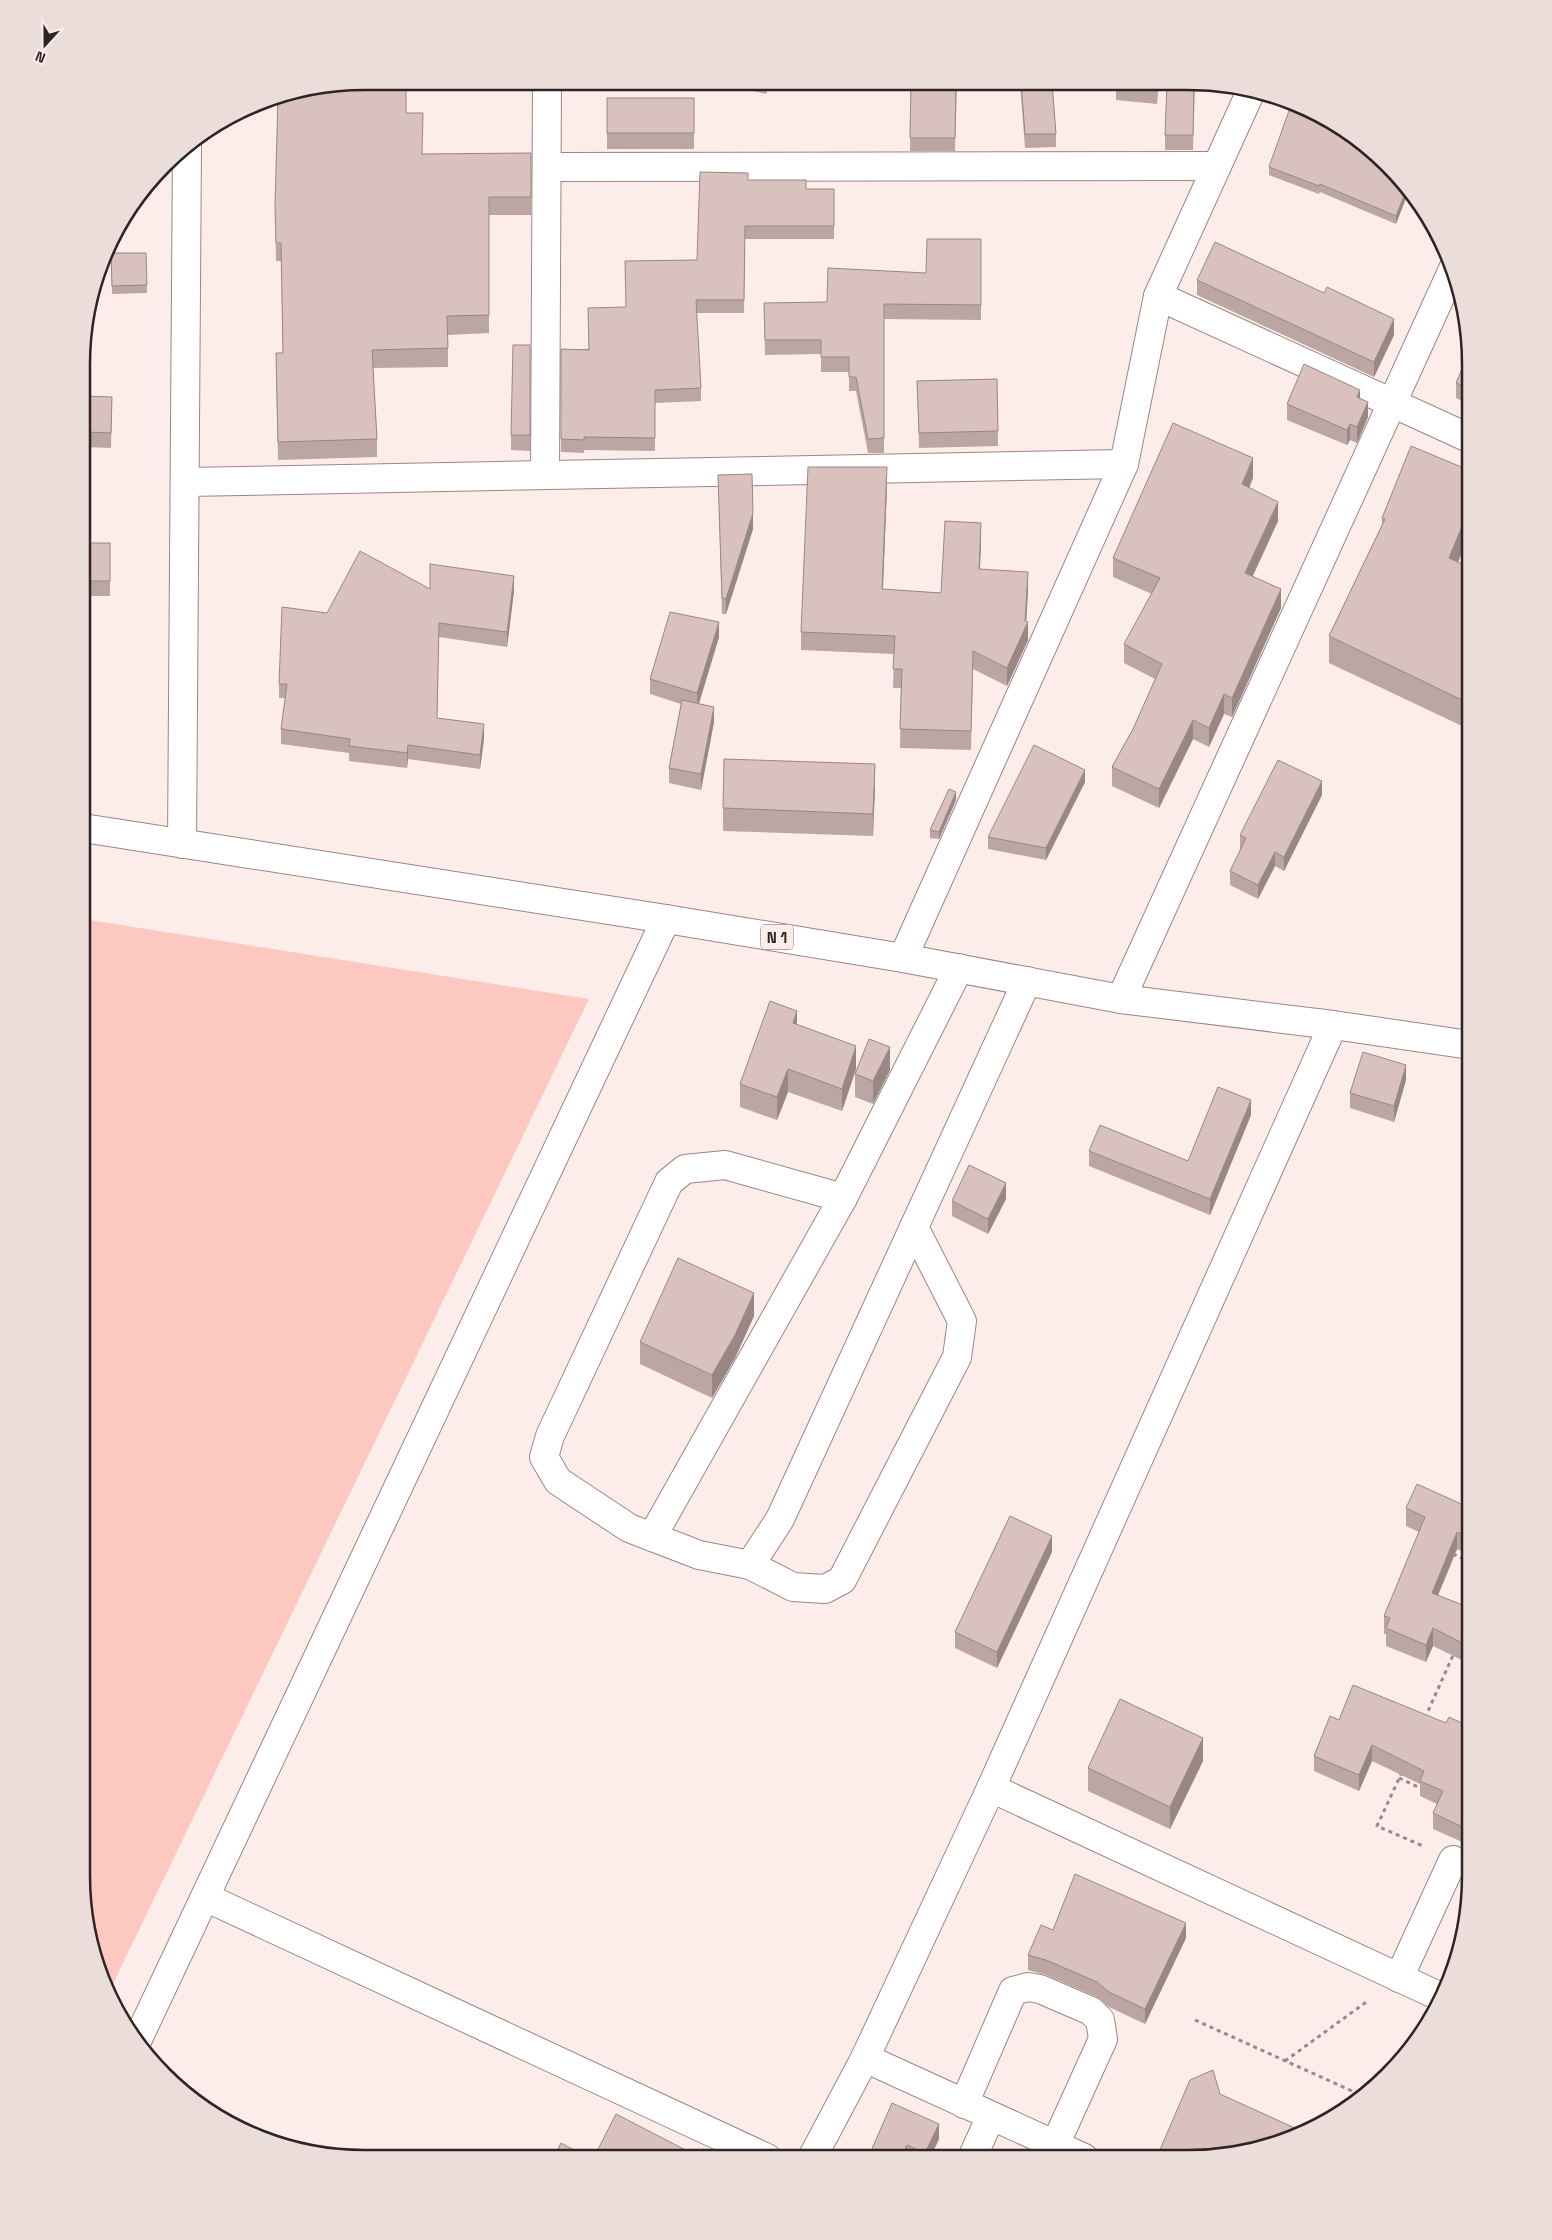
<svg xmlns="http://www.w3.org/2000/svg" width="1552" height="2240" viewBox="0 0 1552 2240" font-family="'Space Grotesk',sans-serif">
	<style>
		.green { fill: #fdc8bf }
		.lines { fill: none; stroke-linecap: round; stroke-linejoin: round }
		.minor-casing { stroke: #9d8682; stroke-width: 30 }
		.major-casing { stroke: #9d8682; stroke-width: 30 }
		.highway-casing { stroke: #9d8682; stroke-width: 30 }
		.path { stroke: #978a88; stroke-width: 3; stroke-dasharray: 4 4; stroke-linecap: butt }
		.minor { stroke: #fff; stroke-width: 28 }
		.major { stroke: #fff; stroke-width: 28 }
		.highway { stroke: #fff; stroke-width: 28 }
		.wall { fill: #bba6a3 }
		.shaded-wall { fill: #988784 }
		.building { fill: #d9c1bd; stroke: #988784 }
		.labels { text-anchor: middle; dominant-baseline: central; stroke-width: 4.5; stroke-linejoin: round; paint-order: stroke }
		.shield { fill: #fcedea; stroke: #6b605f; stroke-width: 1 }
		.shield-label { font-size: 15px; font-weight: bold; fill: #2d2423 }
		.rim { fill: none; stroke: #2d2423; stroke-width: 2.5 }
	</style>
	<rect width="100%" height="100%" fill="#fcedea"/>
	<!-- green -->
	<path class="green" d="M83 919 589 999 108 1994 87 1931 81 1876Z"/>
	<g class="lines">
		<!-- minor casing -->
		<g class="minor-casing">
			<g id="minor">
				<path d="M547 167 1217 166"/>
				<path d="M1158 296 1471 439"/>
				<path d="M545 475 547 82"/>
				<path d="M185 482 1124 464"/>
				<path d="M903 958 1124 464 1158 296 1251 91"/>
				<path d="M1121 999 1453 269"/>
				<path d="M843 1198 725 1165 685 1169 669 1182 550 1436 544 1457 558 1481 629 1528 699 1555 750 1565 780 1519 1027 981"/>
				<path d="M652 1537 843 1198 959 968"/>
				<path d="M750 1565 793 1587 825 1589 842 1580 957 1357 962 1321 914 1227"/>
				<path d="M991 1788 1441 1997"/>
				<path d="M205 1897 767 2158"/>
				<path d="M1399 1978 1453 1860"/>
				<path d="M136 2043 666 919"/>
				<path d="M865 2058 1084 2158"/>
				<path d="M964 2104 1013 1991 1028 1987 1040 1989 1091 2011 1100 2020 1103 2039 1055 2145"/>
				<path d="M812 2158 865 2058 991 1788 1333 1025"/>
				<path d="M972 2158 991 2116"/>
			</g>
		</g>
		<!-- major casing -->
		<g class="major-casing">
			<path id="major" d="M182 844 187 146"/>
		</g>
		<!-- highway casing -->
		<g class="highway-casing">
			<path id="highway" d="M83 828 666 919 903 958 1121 999 1333 1025 1470 1045"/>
		</g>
		<!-- path -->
		<g class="path">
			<path d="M1453 1554 1470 1562"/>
			<path d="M1425 1718 1454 1653"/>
			<path d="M1402 1772 1377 1826 1423 1846"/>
			<path d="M1399 1778 1418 1787"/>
			<path d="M1195 2020 1363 2096"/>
			<path d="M1285 2061 1369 2000"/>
		</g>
		<!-- minor -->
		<use href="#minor" class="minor"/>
		<!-- major -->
		<use href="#major" class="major"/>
		<!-- highway -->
		<use href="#highway" class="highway"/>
	</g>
	<!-- wall -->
	<g class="wall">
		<path d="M716 82H769L766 94Z"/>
		<path d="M829 83H957L955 151H910L911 86 829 87Z"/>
		<path d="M1020 83H1052L1056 134V147L1025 148Z"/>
		<path d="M1116 83 1158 84 1157 104 1116 100Z"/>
		<path d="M1195 84 1193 150H1165V135Z"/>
		<rect x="607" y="98" width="87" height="51"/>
		<path d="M406 113 423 154 531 153V215H489V333L448 335V367L373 368 377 439V457L278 460 276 371 283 353 281 261H276L275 207Z"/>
		<path d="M1269 167 1401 178 1396 224 1320 192 1319 194 1269 175Z"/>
		<path d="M748 180 806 189H834V239H745L744 313H696L701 388V401L655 403V451L584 450V453L561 452V349H588L625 307 697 260Z"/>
		<path d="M981 239V320L884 319V453H868L856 391H849V372H821V354L765 355 764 303 827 302 926 273Z"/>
		<path d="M111 253H146L147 293 112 294Z"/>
		<path d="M1197 280 1324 293 1394 335 1374 377 1197 295Z"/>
		<path d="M530 345V451L511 450V435Z"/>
		<path d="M1471 364V405L1456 398V383Z"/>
		<path d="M997 379 998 446 919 448 917 381Z"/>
		<path d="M84 396 112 397 111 448 84 447Z"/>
		<path d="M1360 398 1368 417 1357 443 1350 440 1347 445 1287 420V404Z"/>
		<path d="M718 475 753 529 726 614H722Z"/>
		<path d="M1253 478 1249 488 1278 521 1253 576 1281 608 1232 717 1224 714 1209 747 1193 739 1159 808 1112 786V767L1133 729 1155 679 1124 663V644L1152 594 1113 577V558Z"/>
		<path d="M887 486 883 589 941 593 981 542 980 569 1028 591 1026 621 1028 640 1007 686 973 669 971 750 900 748 901 688H893L894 654 801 650V632Z"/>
		<path d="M1382 518 1458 562 1471 568 1462 726 1329 663V636L1382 525Z"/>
		<rect x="83" y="543" width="27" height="53"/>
		<path d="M430 589 514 591 507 647 439 637 437 718 484 739 480 769 408 759 407 768 349 761V753L281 744V729L285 698H279V684Z"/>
		<path d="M719 637 699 704 714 722 701 790 669 783V768L681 704 650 694V679Z"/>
		<path d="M1085 782 1046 860 988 849V837Z"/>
		<path d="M875 787 873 836 723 831V808Z"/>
		<path d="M1322 795 1284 871 1275 866 1258 899 1230 885V871L1241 850 1240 849V835Z"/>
		<path d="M956 800 939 839 930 838V830Z"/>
		<path d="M797 1025 856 1069 842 1111 788 1092 777 1120 740 1107V1084Z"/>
		<path d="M890 1070 873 1104 855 1097V1074Z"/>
		<path d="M1406 1080 1394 1122 1350 1108V1093Z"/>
		<path d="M1251 1115 1210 1215 1089 1166V1151L1188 1161Z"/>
		<path d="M1006 1199 988 1234 952 1216V1201Z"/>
		<path d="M754 1316 735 1358 712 1398 640 1364V1342Z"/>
		<path d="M1406 1508H1470V1555L1457 1549 1438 1595 1470 1608V1664L1433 1646 1426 1662 1386 1646V1634H1384V1616L1419 1532 1406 1526Z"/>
		<path d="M1052 1552 997 1668 955 1648V1632Z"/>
		<path d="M1339 1720 1446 1723 1470 1727 1469 1845 1433 1829V1813L1437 1804 1420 1796V1784L1372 1761 1359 1791 1314 1771V1756Z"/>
		<path d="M1203 1761 1170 1829 1088 1791V1768Z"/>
		<path d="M1053 1930 1186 1938 1145 2024 1109 2007 1097 1997 1046 1975 1028 1970V1955Z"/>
		<path d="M892 2103 939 2139 930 2158H868Z"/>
	</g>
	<!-- shaded-wall -->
	<g class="shaded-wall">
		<path d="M766 82H769L766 94Z"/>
		<path d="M1157 84H1158L1157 104Z"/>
		<path d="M1407 188 1409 191 1396 224V216Z"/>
		<path d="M1394 319V335L1374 377V362Z"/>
		<path d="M1360 390V406L1357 397Z"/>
		<path d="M1368 402V417L1357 443V427Z"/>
		<path d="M1350 424V440L1347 445V430Z"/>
		<path d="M1253 458V478L1242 504V484Z"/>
		<path d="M887 467V486L882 608V589Z"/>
		<path d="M1471 479V531L1449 584V558L1465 493Z"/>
		<path d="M1278 502V521L1245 592V573Z"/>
		<path d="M753 513V529L726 614V599Z"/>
		<path d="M981 523V542L979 587V569Z"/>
		<path d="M1028 572V591L1026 626 1028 622V640L1007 686V668L1025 621Z"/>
		<path d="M514 576V591L507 647V632Z"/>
		<path d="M1281 589V608L1232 717V698Z"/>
		<path d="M719 622V637L697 709V693Z"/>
		<path d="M1471 682V709L1462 726V700Z"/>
		<path d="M1224 694V714L1209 747V728Z"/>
		<path d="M714 707V722L701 790V774Z"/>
		<path d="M1193 720V739L1159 808V789Z"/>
		<path d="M484 724V739L480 769V755Z"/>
		<path d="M408 745V759L407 768V753Z"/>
		<path d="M875 764V787L873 836V814Z"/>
		<path d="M1085 770V782L1046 860V848Z"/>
		<path d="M1322 781V795L1284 871V857Z"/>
		<path d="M956 792V800L939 839V832Z"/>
		<path d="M1275 852V866L1258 899V885Z"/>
		<path d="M797 1011V1034L793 1023Z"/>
		<path d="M856 1046V1069L842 1111V1089Z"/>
		<path d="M890 1047V1070L873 1104V1081Z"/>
		<path d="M1406 1065V1080L1394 1122V1106Z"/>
		<path d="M788 1069V1092L777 1120V1097Z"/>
		<path d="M1251 1100V1115L1210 1215V1199Z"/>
		<path d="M1006 1183V1199L988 1234V1219Z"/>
		<path d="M754 1293V1316L735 1358 712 1398V1375Z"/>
		<path d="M1457 1532V1549L1432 1610V1593Z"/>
		<path d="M1052 1536V1552L997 1668V1652Z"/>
		<path d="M1433 1628V1646L1426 1662V1645Z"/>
		<path d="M1203 1738V1761L1170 1829V1807Z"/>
		<path d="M1372 1745V1761L1359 1791V1775Z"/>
		<path d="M1470 1827V1843L1469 1845V1830Z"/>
		<path d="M1186 1923V1938L1145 2024V2009Z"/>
		<path d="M939 2124V2139L930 2158H925V2153Z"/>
		<path d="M907 2145V2158H901Z"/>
	</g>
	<!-- building -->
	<g class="building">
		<path d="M911 83H956L955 138H910Z"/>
		<path d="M1021 83H1052L1056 134H1025Z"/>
		<path d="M1116 83 1157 84V88L1116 85Z"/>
		<path d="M1167 84H1194L1193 135H1165Z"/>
		<path d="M318 89 406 90V113H423L422 154 531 153V197H489V315L447 316 448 348 372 350 377 439 278 442 276 353H283L281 243H276L275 207 278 96Z"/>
		<rect x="607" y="98" width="87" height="35"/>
		<path d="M1291 105 1325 120 1360 140 1401 178 1407 188 1396 216 1320 184 1319 186 1269 167Z"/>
		<path d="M700 172 748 173V180H806V189H834V226H745L744 300H696L701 388 655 390V438L584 437V440L561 439V349L589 350 588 308 626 307 625 261 697 260Z"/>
		<path d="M927 239H981V305L884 304V438L868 439 856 377H849V357H821V340H765L764 303 827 302 828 268 926 273Z"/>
		<path d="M1215 242 1324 293 1327 287 1394 319 1374 362 1197 280Z"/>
		<path d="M111 253H146L147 285 112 286Z"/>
		<path d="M513 345H530V435H511Z"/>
		<path d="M1469 353 1471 364V389L1456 383Z"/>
		<path d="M1304 364 1360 390 1357 397 1368 402 1357 427 1350 424 1347 430 1287 404Z"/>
		<path d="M997 379 998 431 919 433 917 381Z"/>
		<path d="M84 396 112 397 111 433 84 432Z"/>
		<path d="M1173 423 1253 458 1242 484 1278 502 1245 573 1281 589 1232 698 1224 694 1209 728 1193 720 1159 789 1112 767 1133 729 1162 664 1124 644 1160 578 1113 558Z"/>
		<path d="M1411 446 1471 471V479L1465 493 1471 495V505L1449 558 1471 568V682L1462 700 1329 636 1385 519 1382 518Z"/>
		<path d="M808 467H887L882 589 941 593 945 521 981 523 979 569 1028 572 1025 621 1028 622 1007 668 973 651 971 731 900 729 902 669H893L895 636 801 632Z"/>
		<path d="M752 474 753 513 726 599 722 598 718 475Z"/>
		<rect x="83" y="543" width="27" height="38"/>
		<path d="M360 551 430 589V564L514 576 507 632 439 623 437 718 484 724 480 755 408 745 407 753 349 746 350 739 281 729 287 684H279L282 607 327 613Z"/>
		<path d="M670 612 719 622 697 693 650 679Z"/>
		<path d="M682 700 714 707 701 774 669 768Z"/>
		<path d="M1034 745 1085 770 1046 848 988 837Z"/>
		<path d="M724 759 875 764 873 814 723 808Z"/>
		<path d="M1278 760 1322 781 1284 857 1275 852 1258 885 1230 871 1246 838 1240 835Z"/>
		<path d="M949 789 956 792 939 832 930 830Z"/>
		<path d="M770 1001 797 1011 793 1023 856 1046 842 1089 788 1069 777 1097 740 1084Z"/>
		<path d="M869 1039 890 1047 873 1081 855 1074Z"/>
		<path d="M1363 1052 1406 1065 1394 1106 1350 1093Z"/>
		<path d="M1218 1087 1251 1100 1210 1199 1089 1151 1100 1125 1188 1161Z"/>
		<path d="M969 1165 1006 1183 988 1219 952 1201Z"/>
		<path d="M678 1258 754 1293 735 1335 712 1375 640 1342Z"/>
		<path d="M1417 1484 1470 1508V1538L1457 1532 1432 1593 1470 1608V1647L1433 1628 1426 1645 1386 1628 1390 1618 1384 1616 1425 1517 1406 1508Z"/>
		<path d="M1010 1516 1052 1536 997 1652 955 1632Z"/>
		<path d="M1353 1685 1446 1723 1449 1717 1470 1727V1827L1469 1830 1433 1813 1443 1791 1420 1781 1424 1771 1372 1745 1359 1775 1314 1756 1330 1716 1339 1720Z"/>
		<path d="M1120 1699 1203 1738 1170 1807 1088 1768Z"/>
		<path d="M1075 1874 1186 1923 1145 2009 1109 1992 1097 1982 1046 1960 1028 1955 1041 1925 1053 1930Z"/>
		<path d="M1213 2070 1220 2094 1297 2129 1325 2121 1313 2130 1261 2149 1188 2159H1156L1190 2080Z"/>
		<path d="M892 2103 939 2124 925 2153 907 2145 901 2158H868Z"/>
		<path d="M616 2114 699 2157H594Z"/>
		<path d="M561 2143 587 2157H554Z"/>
	</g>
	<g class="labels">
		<!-- shield labels -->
		<rect class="shield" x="761" y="924.5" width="32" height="25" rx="4"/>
		<g class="shield-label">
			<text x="777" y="937">N 1</text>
		</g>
	</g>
	<!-- crop -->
	<path d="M0 0H1552V2240H0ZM364 90H1188A274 274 0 0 1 1462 364V1876A274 274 0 0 1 1188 2150H364A274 274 0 0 1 90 1876V364A274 274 0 0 1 364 90Z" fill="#ebddda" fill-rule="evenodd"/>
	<path class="rim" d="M364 90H1188A274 274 0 0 1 1462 364V1876A274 274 0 0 1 1188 2150H364A274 274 0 0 1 90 1876V364A274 274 0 0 1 364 90Z"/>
	<!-- north arrow -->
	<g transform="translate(45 45) rotate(201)" stroke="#fcedea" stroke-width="4" paint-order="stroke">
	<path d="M0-4L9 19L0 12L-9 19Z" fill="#2d2423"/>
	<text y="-8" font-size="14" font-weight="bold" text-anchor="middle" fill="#2d2423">N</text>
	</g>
</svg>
